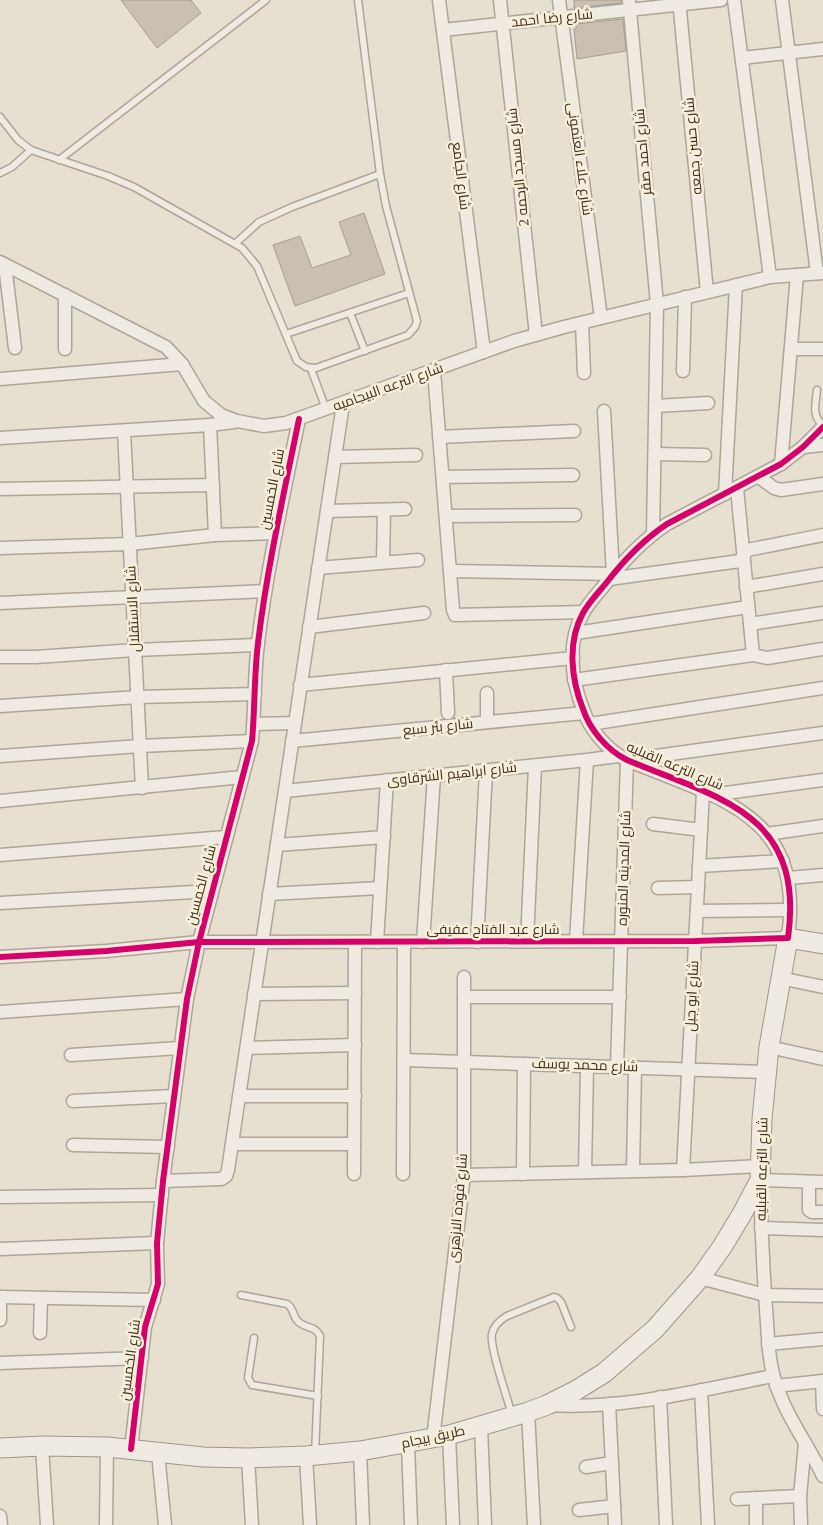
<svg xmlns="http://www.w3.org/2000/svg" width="823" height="1525" viewBox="0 0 823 1525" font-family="'Times New Roman',Cairo,serif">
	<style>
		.building { fill: #cbbfb2; stroke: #a89c90 }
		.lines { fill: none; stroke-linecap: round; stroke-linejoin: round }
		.service-casing { stroke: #ada599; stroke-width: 9 }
		.minor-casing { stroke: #ada599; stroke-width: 15 }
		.secondary-casing { stroke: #9c958a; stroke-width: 21 }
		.service { stroke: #efebe3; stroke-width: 6 }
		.minor { stroke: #efebe3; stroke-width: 12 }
		.secondary { stroke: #efebe3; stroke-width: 19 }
		.cycleway-casing { stroke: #f7eed8; stroke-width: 9 }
		.cycleway { stroke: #d6006c; stroke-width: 6 }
		.labels { text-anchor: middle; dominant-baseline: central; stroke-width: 5; stroke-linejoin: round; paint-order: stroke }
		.street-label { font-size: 14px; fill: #3d2e20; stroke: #f7eed8 }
	</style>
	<rect width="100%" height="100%" fill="#e7e0d1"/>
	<!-- building -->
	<g class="building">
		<path d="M121 0H191L201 13 157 48Z"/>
		<path d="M574 0H621V3L574 8Z"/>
		<path d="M623 19 626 51 577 59 574 29H576V24Z"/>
		<path d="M364 213 385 274 295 306 273 245 300 236 312 268 351 255 339 222Z"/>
	</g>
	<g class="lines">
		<!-- service casing -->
		<g class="service-casing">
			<g id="service">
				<path d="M0 117 18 140 31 150 108 176 134 187 242 248 257 266 297 361 306 367 316 368 408 335 415 327 417 321 386 206 380 174 358 0"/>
				<path d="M59 160 266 0"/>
				<path d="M0 173 12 167 31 150"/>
				<path d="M236 243 259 222 292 207 380 174"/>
				<path d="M350 313 365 351"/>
				<path d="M286 334 409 293"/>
				<path d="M311 369 326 409"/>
				<path d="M817 390C816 402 811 416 823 425"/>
				<path d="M241 1295 287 1304C295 1309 292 1318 300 1323 308 1329 315 1326 320 1336L315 1454"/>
				<path d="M254 1338 248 1378 252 1385 318 1396"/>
				<path d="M512 1415C508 1400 489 1346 492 1334 494 1325 500 1320 507 1316L554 1297 557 1298 561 1302 571 1327"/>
			</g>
		</g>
		<!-- minor casing -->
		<g class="minor-casing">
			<g id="minor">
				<path d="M439 0 484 352"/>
				<path d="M500 0 536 335"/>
				<path d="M559 0 601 318"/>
				<path d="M629 0 657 304 653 533"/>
				<path d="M679 0 707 292"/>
				<path d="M734 0 770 277"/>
				<path d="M782 0 817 273"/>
				<path d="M443 30 721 0"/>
				<path d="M742 58 823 49"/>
				<path d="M0 262 166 347 182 364 204 401 221 415 237 421 264 426 286 423 514 341 564 327 770 277 823 273"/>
				<path d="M5 265 15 348"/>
				<path d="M65 295V349"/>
				<path d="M582 323 584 373"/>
				<path d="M791 349H823"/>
				<path d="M434 371 453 610 455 615 584 612"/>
				<path d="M683 371 685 297"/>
				<path d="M0 379 182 364"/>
				<path d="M656 406 708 403"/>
				<path d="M210 425 215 535"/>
				<path d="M124 431 142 788"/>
				<path d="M439 437 574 431"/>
				<path d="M0 438 210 425 234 422"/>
				<path d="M803 447 823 445"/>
				<path d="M655 454 705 455"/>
				<path d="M335 457 416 455"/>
				<path d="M781 464 797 275"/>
				<path d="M443 477 573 475"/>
				<path d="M759 477 774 488 781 490 823 484"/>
				<path d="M737 488 753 655"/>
				<path d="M0 489 213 485"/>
				<path d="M725 494 736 285"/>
				<path d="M327 511 405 509"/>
				<path d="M446 516 575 515"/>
				<path d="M0 548 130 544 215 535 276 533"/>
				<path d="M383 562 384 510"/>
				<path d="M318 568 418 560"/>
				<path d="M450 571 613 574 604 411"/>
				<path d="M609 579 740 561 747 550 823 535"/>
				<path d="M746 587 823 574"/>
				<path d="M0 603 265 591"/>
				<path d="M750 624 823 613"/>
				<path d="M309 627 424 613"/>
				<path d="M576 633 748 607"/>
				<path d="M0 657H36L135 650 258 645"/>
				<path d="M446 670 448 713"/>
				<path d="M574 680 753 655 767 658 823 649"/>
				<path d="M300 685 573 658"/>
				<path d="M0 706 138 697 255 694"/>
				<path d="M487 722V693"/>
				<path d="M254 724 295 723"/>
				<path d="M590 724 823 688"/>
				<path d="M292 741 584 713"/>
				<path d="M0 756 140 746 252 741"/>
				<path d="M285 791 587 760 618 756"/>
				<path d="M711 795 823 780"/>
				<path d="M0 801 242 777"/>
				<path d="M653 824 701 830"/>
				<path d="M767 834 823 826"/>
				<path d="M277 845 384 837"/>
				<path d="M0 855 226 837"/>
				<path d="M699 866 783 861"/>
				<path d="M788 878 823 875"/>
				<path d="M658 888 698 887"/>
				<path d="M269 894 380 888"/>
				<path d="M0 903 212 891"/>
				<path d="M697 911 790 910"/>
				<path d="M527 941 535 766"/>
				<path d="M576 941 587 760"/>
				<path d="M377 942 387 780"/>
				<path d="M423 942 434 776"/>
				<path d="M477 942 486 771"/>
				<path d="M0 957 106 951 199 942 695 941 788 938C805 813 720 799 627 760 607 750 590 730 583 709 571 679 567 642 583 613 589 602 599 592 607 582 624 560 643 540 667 524L781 464 803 447 823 427"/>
				<path d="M780 978 823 987"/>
				<path d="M254 994 355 993"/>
				<path d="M464 997H620"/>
				<path d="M0 1012 187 999"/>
				<path d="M769 1047 823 1059"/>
				<path d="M247 1048 355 1045"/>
				<path d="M71 1055 180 1048"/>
				<path d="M404 1060 767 1072"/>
				<path d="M617 1066 627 760 823 733"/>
				<path d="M239 1096H355"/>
				<path d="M73 1101 174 1096"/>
				<path d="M232 1144H354"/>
				<path d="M73 1145 168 1147"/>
				<path d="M683 1170 703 792"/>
				<path d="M633 1171 635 1067"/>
				<path d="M585 1172 587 1066"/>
				<path d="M354 1174 355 942"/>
				<path d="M403 1174 404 942"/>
				<path d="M523 1174 524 1064"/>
				<path d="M464 1175 683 1170 760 1166"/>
				<path d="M163 1181 221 1179 226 1176 228 1170 343 404"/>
				<path d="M809 1182V1210L812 1212H823"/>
				<path d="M823 1182 760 1180C761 1223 763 1266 766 1309 768 1334 768 1361 776 1384 787 1418 808 1444 823 1476"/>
				<path d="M0 1197 162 1195"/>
				<path d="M761 1228 823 1230"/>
				<path d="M0 1249 157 1243"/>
				<path d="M700 1278 765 1295 823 1296"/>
				<path d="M0 1297 154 1300"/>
				<path d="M0 1320V1297"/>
				<path d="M40 1333 41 1298"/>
				<path d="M768 1344 823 1339"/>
				<path d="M0 1363 142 1358"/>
				<path d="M822 1381 823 1409"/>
				<path d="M776 1386 823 1381"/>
				<path d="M701 1390 708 1525"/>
				<path d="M660 1397 666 1525"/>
				<path d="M609 1404 615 1525"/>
				<path d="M549 1405C624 1410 700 1390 773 1376"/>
				<path d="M528 1412 534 1525"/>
				<path d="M481 1427 485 1525"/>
				<path d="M449 1435 453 1525"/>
				<path d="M433 1439 464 1175V977"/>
				<path d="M408 1444 411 1525"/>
				<path d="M42 1446 47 1525"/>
				<path d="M131 1449 145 1327 158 1284 157 1243 163 1181 187 999 199 942 252 741C255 709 254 676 258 643 267 568 284 493 299 419"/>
				<path d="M360 1451 363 1525"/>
				<path d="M158 1453 165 1525"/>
				<path d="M306 1456 310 1525"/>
				<path d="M248 1458 252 1525"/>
				<path d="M586 1467 612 1463"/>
				<path d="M756 1498V1525"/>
				<path d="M737 1499 800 1496"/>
				<path d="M579 1510 614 1506"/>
				<path d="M0 1516 1 1525"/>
				<path d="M106 1525 107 1447"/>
				<path d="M801 1525 800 1496 805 1443"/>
			</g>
		</g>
		<!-- secondary casing -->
		<g class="secondary-casing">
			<path id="secondary" d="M0 1448 42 1446 107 1447 203 1457 248 1458 306 1456 360 1451 449 1435 528 1412 547 1405 575 1391 604 1373 655 1329 700 1278 722 1247 742 1214 760 1180 762 1119 769 1047 788 938 823 944"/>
		</g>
		<!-- service -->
		<use href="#service" class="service"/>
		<!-- minor -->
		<use href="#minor" class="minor"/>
		<!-- secondary -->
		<use href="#secondary" class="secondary"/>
		<!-- cycleway casing -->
		<g class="cycleway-casing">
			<g id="cycleway">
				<path d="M0 957 106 951 199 942 695 941 788 938C805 813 720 799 627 760 607 750 590 730 583 709 571 679 567 642 583 613 589 602 599 592 607 582 624 560 643 540 667 524L781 464 803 447 823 427"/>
				<path d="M131 1449 145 1327 158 1284 157 1243 163 1181 187 999 199 942 252 741C255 709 254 676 258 643 267 568 284 493 299 419"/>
			</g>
		</g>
		<!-- cycleway -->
		<use href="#cycleway" class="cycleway"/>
	</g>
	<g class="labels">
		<!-- street labels -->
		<g class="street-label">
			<text transform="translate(552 18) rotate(-6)">شارع رضا احمد</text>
			<text transform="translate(693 146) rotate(-95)">شارع حسن جمعه</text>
			<text transform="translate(643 152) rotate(-95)">شارع احمد صقر</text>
			<text transform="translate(580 159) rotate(82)">شارع علاء العتمونى</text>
			<text transform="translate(518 167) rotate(-96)">شارع مسجد الرحمه 2</text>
			<text transform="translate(461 176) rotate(83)">شارع الجامع</text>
			<text transform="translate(388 387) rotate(-20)">شارع الترعه البيجاميه</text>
			<text transform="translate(272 489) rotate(-79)">شارع الخمسين</text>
			<text transform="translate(133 609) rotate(-93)">شارع الاستقلال</text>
			<text transform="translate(438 727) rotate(-6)">شارع بئر سبع</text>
			<text transform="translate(675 766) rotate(23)">شارع الترعه القبليه</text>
			<text transform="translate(452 774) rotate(-6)">شارع ابراهيم الشرقاوى</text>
			<text transform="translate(624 868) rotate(-88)">شارع المدينه المنوره</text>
			<text transform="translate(201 885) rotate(-75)">شارع الخمسين</text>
			<text x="493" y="929">شارع عبد الفتاح عفيفى</text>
			<text transform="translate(692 996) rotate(-87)">شارع ابو جبل</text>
			<text transform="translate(585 1065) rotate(2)">شارع محمد يوسف</text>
			<text transform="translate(762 1169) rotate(-89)">شارع الترعه القبليه</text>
			<text transform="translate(458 1208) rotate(-85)">شارع فوده الازهرى</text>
			<text transform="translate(130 1360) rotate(-82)">شارع الخمسين</text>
			<text transform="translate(433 1437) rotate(-12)">طريق بيجام</text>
		</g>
	</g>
</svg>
